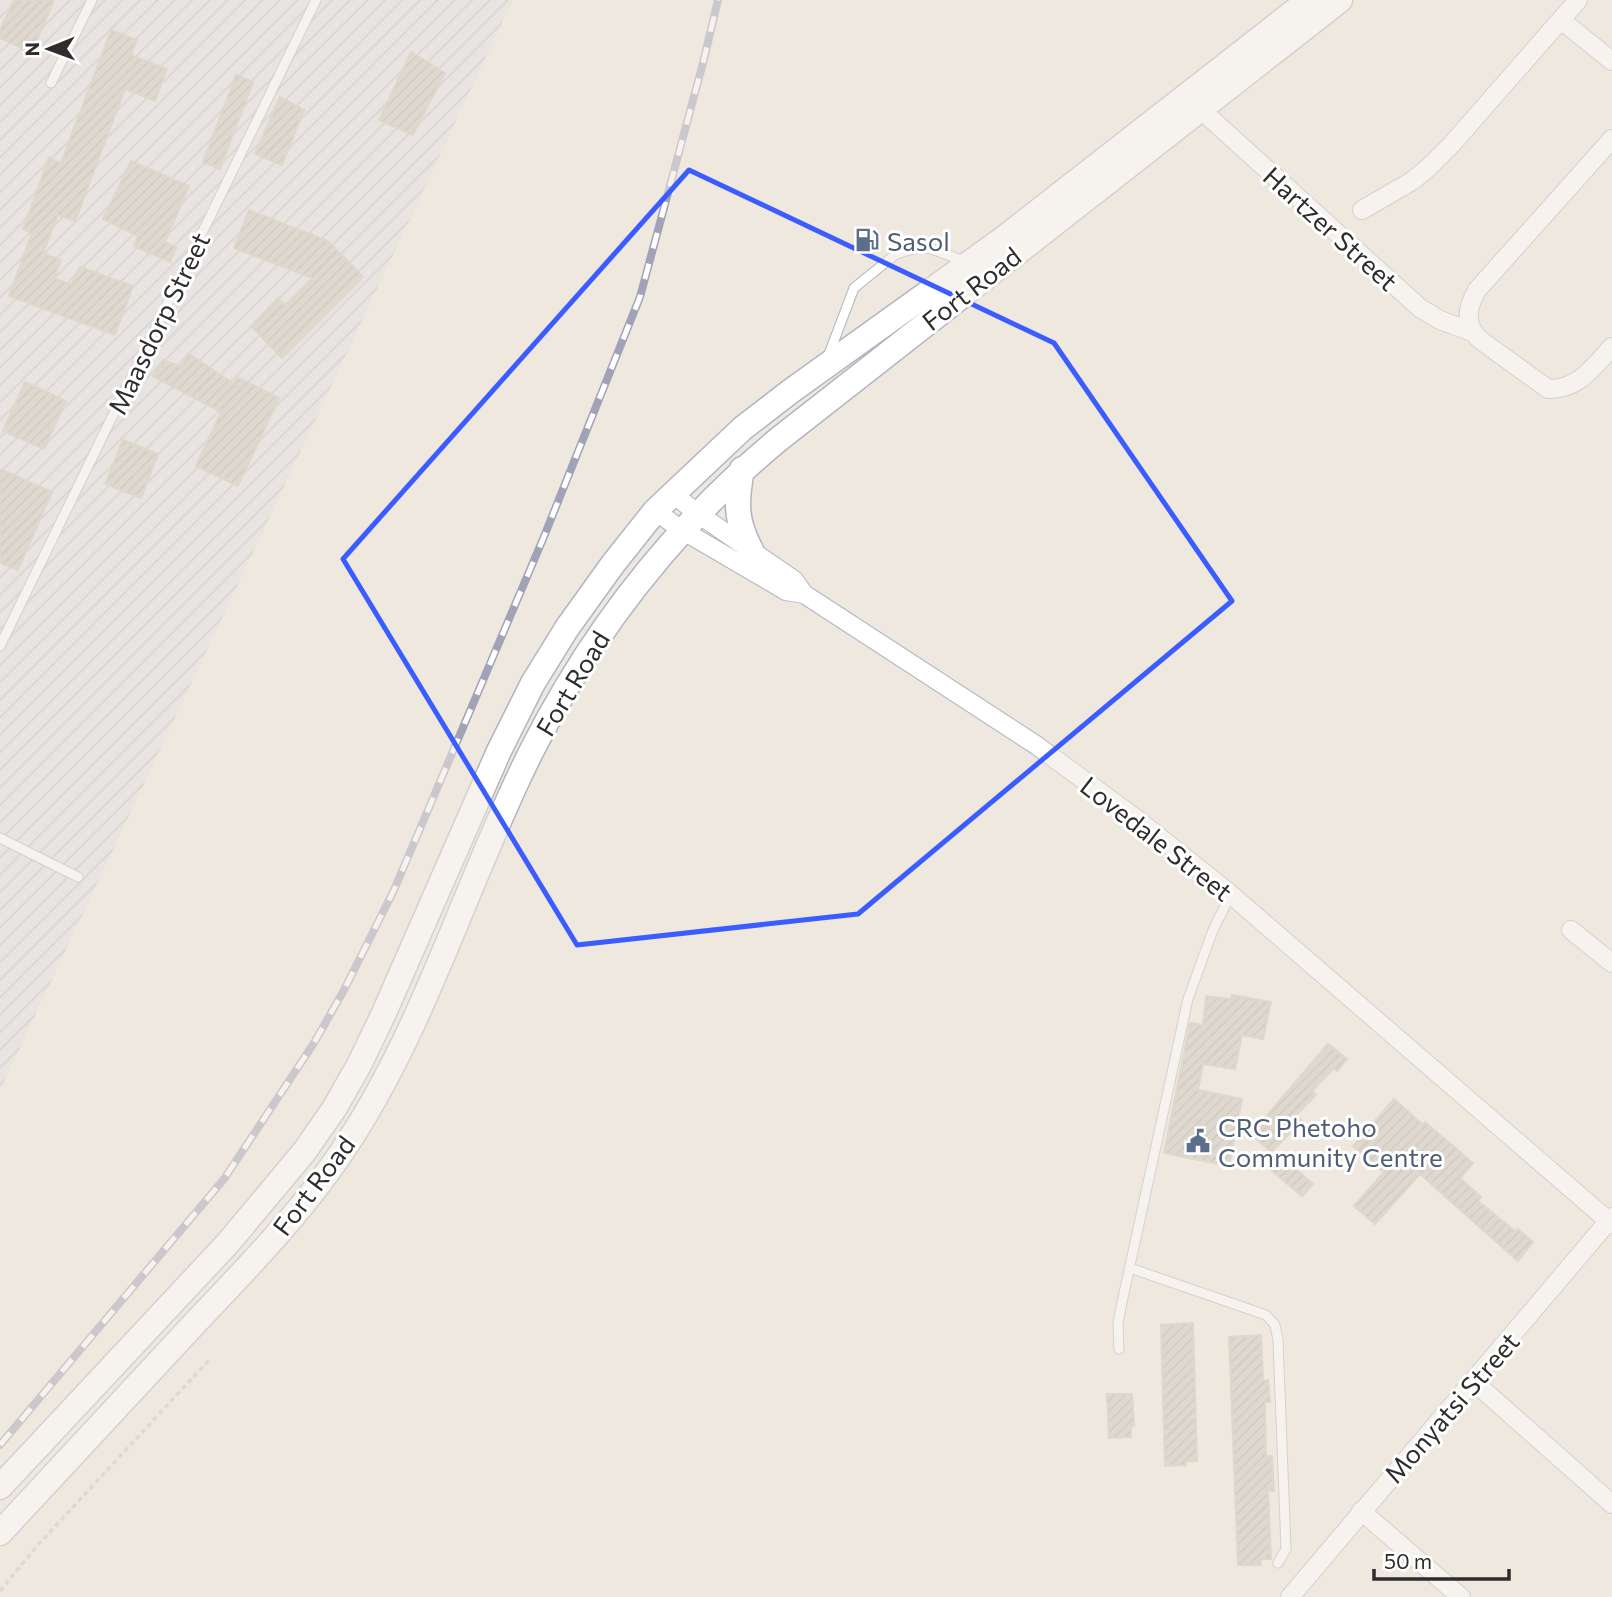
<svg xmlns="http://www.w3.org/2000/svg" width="1612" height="1597" viewBox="0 0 1612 1597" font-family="Commissioner,sans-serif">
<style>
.industrial{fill:url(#industrial-furrows)}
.building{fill:url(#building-hatch);stroke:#cbc4b7;stroke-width:2}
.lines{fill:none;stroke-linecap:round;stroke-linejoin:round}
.lane-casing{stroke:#b2b5c1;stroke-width:11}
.street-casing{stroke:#b2b5c1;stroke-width:20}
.secondary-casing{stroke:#b2b5c1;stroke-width:27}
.path{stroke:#c8c8c8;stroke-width:3.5;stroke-dasharray:5 3.5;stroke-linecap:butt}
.lane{stroke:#fff;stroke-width:9}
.street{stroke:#fff;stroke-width:18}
.secondary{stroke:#fff;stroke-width:24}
.rail-casing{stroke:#a0a3b8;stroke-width:8}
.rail{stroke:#fff;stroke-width:5;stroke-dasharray:16;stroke-linecap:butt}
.marked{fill:none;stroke:#3b5dff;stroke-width:5;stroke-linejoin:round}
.labels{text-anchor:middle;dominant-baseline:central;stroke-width:6;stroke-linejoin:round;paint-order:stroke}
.street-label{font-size:26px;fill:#2d2d2d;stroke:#fff}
.service-label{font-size:26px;fill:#4e5e75;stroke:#fff;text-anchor:start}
</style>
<defs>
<pattern id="industrial-furrows" width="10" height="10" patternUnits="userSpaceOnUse" patternTransform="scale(1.75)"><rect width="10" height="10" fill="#e1dfe7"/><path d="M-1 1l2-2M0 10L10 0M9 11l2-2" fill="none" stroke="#c1c0c6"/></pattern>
<pattern id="building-hatch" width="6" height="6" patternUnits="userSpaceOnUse" patternTransform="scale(1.75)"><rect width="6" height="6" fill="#cbc6bd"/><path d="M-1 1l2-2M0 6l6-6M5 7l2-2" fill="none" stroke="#afaaa3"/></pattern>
</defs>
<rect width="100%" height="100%" fill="#efe8de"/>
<path class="industrial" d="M0,0h513l-513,1090z"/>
<path class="building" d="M14,0h40l-22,53 -32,-15v-8z
M111,30l26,10 -6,15 36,14 -12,32 -30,-12 -50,132 -17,-6 -15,38 18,7 -7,18 17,7 9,-18 53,19 -18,49 -106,-39 23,-63 -9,-4 26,-71 12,5z
M411,52l34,21 -32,62 -34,-15z
M236,75l17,7 -33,87 -17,-7z
M280,97l24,13 -22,55 -27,-11z
M131,161l58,25 -24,56 11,5 -6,15 -36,-16 4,-10 -35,-17z
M249,210l79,31 35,36 -81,81 -31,-32 27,-28 7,7 27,-27 -78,-30z
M188,353l46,31 3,-7 42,21 -41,88 -42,-20 25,-54 -68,-36 10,-16 18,7z
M25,382l41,19 -22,48 -41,-18z
M123,440l35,14 -17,44 -36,-14z
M0,469l52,23 -34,78 -18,-7z
M1232,995l39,7 -8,37 -21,-4 -7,34 -32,-5 -5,26 44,9 -13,67 -65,-13 26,-130 13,2 3,-29 25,3z
M1328,1044l19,15 -10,12 -3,-3 -22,23 4,4 -20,20 6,6 -31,31 -20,-18z
M1394,1099l29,26 2,-3 48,41 -13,15 21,19 -3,4 38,31 2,-3 15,13 -15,19 -98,-87 -45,50 -21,-18 30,-34 -31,-26z
M1283,1158l30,26 -11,12 -31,-26z
M1193,1323l4,138h-11v4l-21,1 -4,-141z
M1261,1335l2,46 5,-1 2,22h-5l1,54h6l2,35h-6l3,68h-11l1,6h-23l-9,-228z
M1107,1394h25l2,32h-3v11l-22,1z"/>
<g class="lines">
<g class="lane-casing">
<path id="lane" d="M51,83l41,-83
M829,354l25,-66 42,-34 24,-7 11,2 36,13
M0,646l316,-646
M0,838l78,39
M1130,1268l136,47 9,10 3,15 8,209 -8,14
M1119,1349l-1,-25 3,-17 67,-308 25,-69 18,-36"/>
</g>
<g class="street-casing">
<path id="street" d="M1561,20l51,41
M1199,108l221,200 20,12 32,12
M1612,139l-135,151c-10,18 -13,34 2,49l69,50c30,1 45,-22 64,-42
M1362,210l50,-29 16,-13 24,-24 126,-144
M672,493l25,20 97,67 10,14 232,151 102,75 90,72 384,332
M655,511l27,19 104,61 18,3
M1571,930l41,33
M1473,1381l139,123
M1361,1511l100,86
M1290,1597l322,-380"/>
</g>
<g class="secondary-casing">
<path id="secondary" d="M742,469c-6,33 -7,51 9,81
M0,1487l228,-244 76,-91 30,-43 25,-44 25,-52 115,-262 34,-68 34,-55 46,-64 42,-53 88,-83 48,-37 212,-152 306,-239
M0,1533c65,-70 130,-140 195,-210 55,-58 111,-115 154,-182 78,-120 118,-261 182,-389 61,-121 143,-226 248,-313l561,-439"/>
</g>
<path class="path" d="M0,1591l37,-45 172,-186"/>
<use href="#lane" class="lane"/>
<use href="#street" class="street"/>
<use href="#secondary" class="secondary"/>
<g class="rail-casing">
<path id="rail" d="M0,1445l224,-266 90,-136 30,-53 50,-100 149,-351 97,-242 63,-234 15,-63"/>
</g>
<use href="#rail" class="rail"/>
</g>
<path d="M0 0H1612V1597H0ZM689,170l365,173 178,258 -374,313 -281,31 -234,-386z" fill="#efe8de" fill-opacity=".55" fill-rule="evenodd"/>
<path class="marked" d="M689,170l365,173 178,258 -374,313 -281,31 -234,-386z"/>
<defs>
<g id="fuel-bare" transform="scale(1.89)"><path d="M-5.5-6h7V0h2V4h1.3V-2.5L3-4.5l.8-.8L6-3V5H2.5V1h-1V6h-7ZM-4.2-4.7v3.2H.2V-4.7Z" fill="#5c6f8a" stroke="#fff" stroke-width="2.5" paint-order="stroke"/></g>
<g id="civic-bare" transform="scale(1.89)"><path d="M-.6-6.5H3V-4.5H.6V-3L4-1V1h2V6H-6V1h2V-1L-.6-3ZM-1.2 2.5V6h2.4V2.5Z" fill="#5c6f8a" stroke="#fff" stroke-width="2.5" paint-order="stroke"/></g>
</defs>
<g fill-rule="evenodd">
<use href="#fuel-bare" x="867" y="240"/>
<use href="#civic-bare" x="1198" y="1141"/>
</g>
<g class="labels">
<g class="street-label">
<text transform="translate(1331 228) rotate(42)">Hartzer Street</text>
<text transform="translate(971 288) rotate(-38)">Fort Road</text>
<text transform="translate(158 323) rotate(-64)">Maasdorp Street</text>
<text transform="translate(572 683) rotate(-59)">Fort Road</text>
<text transform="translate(1157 838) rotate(38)">Lovedale Street</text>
<text transform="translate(313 1185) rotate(-53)">Fort Road</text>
<text transform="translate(1451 1407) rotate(-49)">Monyatsi Street</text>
</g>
<g class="service-label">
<text x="887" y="240">Sasol</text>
<text x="1218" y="1126">CRC Phetoho<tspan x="1218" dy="30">Community Centre</tspan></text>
</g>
</g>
<g transform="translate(49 49) rotate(269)" stroke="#ffffff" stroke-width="5" paint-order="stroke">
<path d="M0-5L12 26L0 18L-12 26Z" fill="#2d2d2d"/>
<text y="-10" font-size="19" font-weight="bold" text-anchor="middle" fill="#2d2d2d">N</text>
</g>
<path d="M1374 1569v10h135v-10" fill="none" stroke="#2d2d2d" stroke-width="3.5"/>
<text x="1384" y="1569" font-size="21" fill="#2d2d2d" stroke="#ffffff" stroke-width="5" paint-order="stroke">50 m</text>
</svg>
